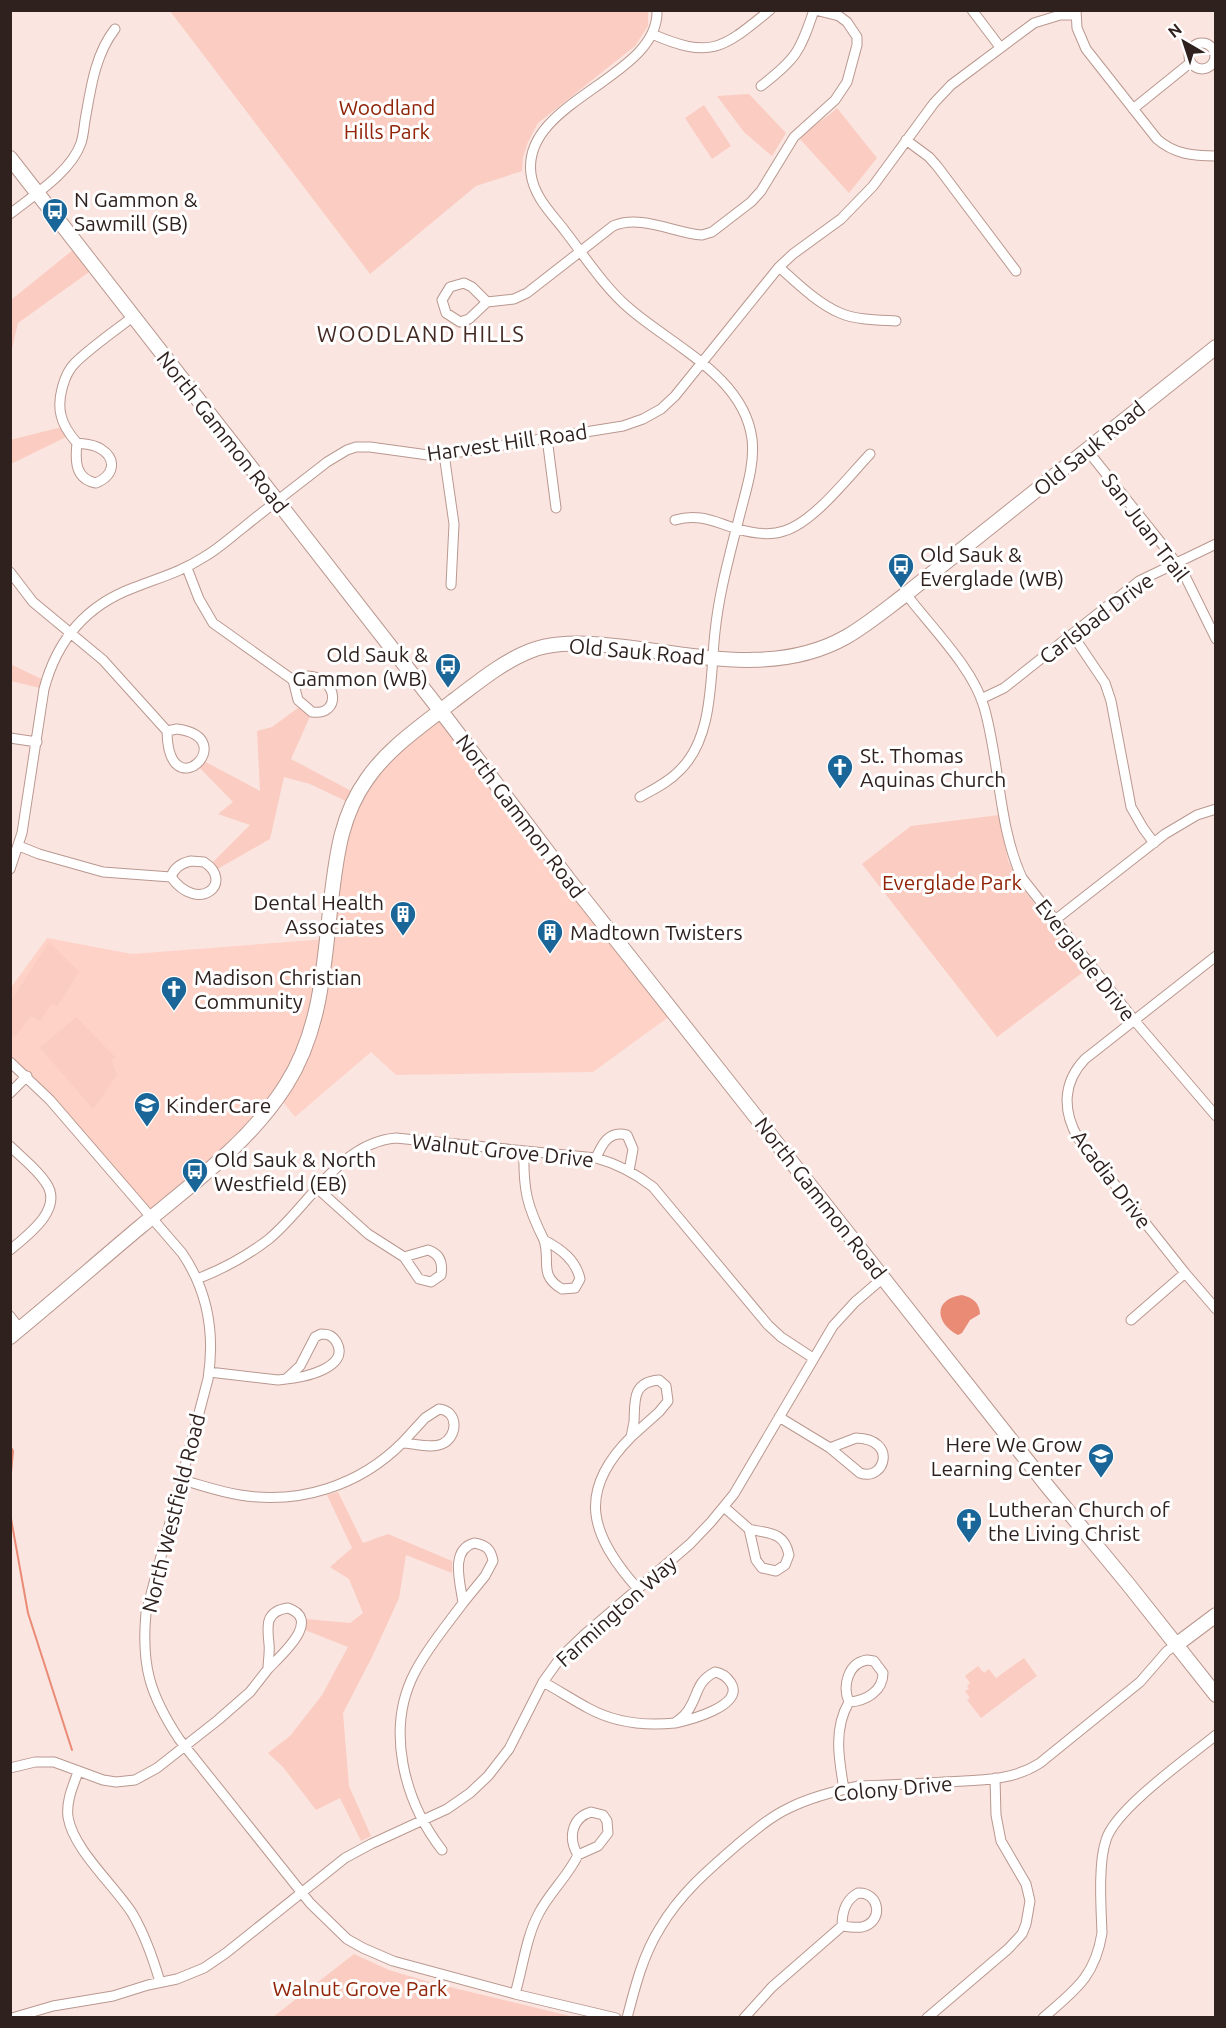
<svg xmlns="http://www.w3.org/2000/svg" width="1226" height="2028" viewBox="0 0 1226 2028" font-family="Ubuntu,sans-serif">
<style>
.built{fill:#fed2c7}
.green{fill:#fbccc1}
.water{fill:#e98b75}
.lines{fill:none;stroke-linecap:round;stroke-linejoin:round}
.stream{stroke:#e98b75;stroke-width:2}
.street-casing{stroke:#b9988f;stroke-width:11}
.secondary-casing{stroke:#b9988f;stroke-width:16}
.street{stroke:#fff;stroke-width:9}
.secondary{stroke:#fff;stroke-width:14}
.labels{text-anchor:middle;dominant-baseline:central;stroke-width:6;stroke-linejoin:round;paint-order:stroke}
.park-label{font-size:21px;fill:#912307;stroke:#fff}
.poi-label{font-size:21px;fill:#2e211e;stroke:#fff;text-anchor:start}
.street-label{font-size:21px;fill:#2e211e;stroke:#fff}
.neighbourhood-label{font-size:22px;letter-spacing:1.5px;fill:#442923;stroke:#fff}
</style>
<rect width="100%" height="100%" fill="#fbe5e0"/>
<path class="built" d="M440,711l234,302 -81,59 -197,3 -25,-23 -76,65 -16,-20 -127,121 -141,-156 -1,-73 37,-51 85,16 195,-15 3,-36 27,-109z"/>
<path class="green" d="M170,11l478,-1v16l-13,20 -97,77 -10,19 -5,15 -1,14 -46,15 -106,88z
M749,94l37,39 -14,23 -28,-24 -27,-36z
M704,105l27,41 -19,13 -27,-41z
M837,108l40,50 -28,35 -49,-54c9,-13 26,-20 37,-31z
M79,245l17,22 -78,56 -7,30v-53z
M66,426l4,9 -59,29 -1,-24z
M10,664l36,17 -2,8 -33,-8z
M302,705l10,7 -21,47 66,35 -5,10 -42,-20 -26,-7 -14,62 -56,32 -4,-6 40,-40 -32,-11 15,-12 -36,-37 5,-5 58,31 -3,-60 15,-4z
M999,815l9,45 12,25 66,85 -89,67 -135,-173 49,-38z
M49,942l30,30 -22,34 -6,-2 -11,17 -9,-5 -16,21 -4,-4v-32z
M76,1017l40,41 -5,2 6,15 -24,34 -53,-61z
M338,1492l25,51 25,-9 64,27v12l-46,-18 -7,43 -26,57 -30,58 6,73 22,50 -10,5 -21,-43 -24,12 -33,-43 -15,-14 22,-17 32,-41 26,-48 -43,-17 1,-11 44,4 13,-10 -14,-34 -19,-12 22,-19 -25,-53z
M1024,1658l13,18 -56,42 -14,-18 3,-2 -5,-7 4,-2 -2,-3 3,-3 -5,-7 13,-10 6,7 5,-4 7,9z
M354,1954l35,16 40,12 145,35h-301z"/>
<path class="water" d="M962,1295c11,3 17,7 18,19l-10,6 -8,13 -4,2c-22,-11 -26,-36 4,-40z"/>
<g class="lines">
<path class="stream" d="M10,1446l3,5 -3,33
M10,1513l18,100 44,137"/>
<g class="street-casing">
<path id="street" d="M972,10l28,37
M1076,10l1,18 9,21 71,90c17,15 36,17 59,17
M652,34c60,26 71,14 118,-24
M1189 56a13 13 0 1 1 26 0a13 13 0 1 1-26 0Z
M761,86c35,-27 39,-34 53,-76
M1133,109l57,-46
M906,140l23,17 8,9 79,105
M10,214c24,-19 61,-42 71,-71 3,-9 3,-19 5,-28 5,-29 10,-62 29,-86
M779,267c18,16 38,36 61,46 16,7 38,7 56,8
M487,302l-15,-15 -8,-4 -14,4 -8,13 4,13 14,9 9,-3 18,-17 27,-3 13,-6 86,-67c28,-12 61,7 89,9l10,-3 39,-30 10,-11 33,-54 41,-37 12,-18 10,-37v-8l-10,-15 -8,-6 -24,-6
M547,438l9,70
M77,443c-7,-8 -14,-18 -16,-28 -4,-16 3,-41 14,-52 16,-16 41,-33 59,-47
M77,443c8,1 17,1 24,6 17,11 12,27 -5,34 -21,-4 -21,-22 -19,-40z
M1087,450l79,99 18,25 32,65
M444,454l10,70 -3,61
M675,520c25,-7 39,2 63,9 14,4 32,7 46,2 30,-9 64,-54 86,-77
M187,568l12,31 14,24 80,57
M10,572l23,30 70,58 64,71
M906,594c25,33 67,74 78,113 16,55 14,119 38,171l112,142 82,96
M1072,634l33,49 6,18 20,106 12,21 11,15
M308,676c30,1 34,40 4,36l-14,-12 -5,-20z
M981,699l23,-11 135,-107 77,-37
M177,729c66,9 -9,82 -10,2z
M10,738l27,4
M640,797c14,-8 29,-15 40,-27 34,-33 30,-94 35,-138 4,-40 15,-78 25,-118 6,-24 15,-50 12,-75 -8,-62 -79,-93 -122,-130 -25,-21 -45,-52 -65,-78 -13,-17 -31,-34 -34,-57 -10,-74 129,-96 126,-164
M19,846l20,8 64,18 68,5
M191,861l13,1c31,20 -5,53 -33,15 3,-9 10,-14 20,-16z
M10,869l12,-36 22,-144c13,-49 41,-83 89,-101 25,-10 48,-16 71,-31 14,-8 27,-20 40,-30 27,-22 55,-43 83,-65l20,-12 9,-3h14l58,8 32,-3 163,-26 20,-7 18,-10 14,-13 104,-129 14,-13 48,-35 32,-33 61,-83 17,-18 83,-62 26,-8h16
M1055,920l110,-86 32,-19 19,-6
M1216,956l-131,103c-22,23 -23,51 -7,79l107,135 31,36
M10,1062l40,38 132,153c26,38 33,81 26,126l-62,234c-5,53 4,82 33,126l131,164 37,36 16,9 30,13 122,33 101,24
M10,1093l17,-17
M10,1146c12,12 27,23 36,37 18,26 -18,52 -36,67
M524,1151c-1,39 3,55 20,89
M596,1158c6,-14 13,-28 31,-23l6,14 -4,22
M318,1189l50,45 36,23
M544,1240c17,9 32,20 36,39l-5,9 -13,1c-24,-14 -11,-28 -18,-49z
M428,1250c12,4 15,13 13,25l-10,7 -12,-3 -15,-22z
M197,1279c26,-10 50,-23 72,-40 41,-34 70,-96 127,-101l200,20c22,6 39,15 57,29l115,138 13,12 32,21
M10,1316l10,13
M1131,1320l54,-47
M321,1334c8,0 12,2 16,9 13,25 -35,35 -51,36l14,-13 15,-29z
M209,1372l69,8 8,-1
M659,1380l7,6 2,15 -9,11 -28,25c1,-5 2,-10 3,-15 1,-21 -2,-40 25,-42z
M439,1409c20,2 19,28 3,35 -11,5 -29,-1 -40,-1l23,-25z
M779,1417l51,31
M631,1437c-55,55 -41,98 7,152
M856,1438c42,1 29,44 4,35l-30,-25z
M182,1480c19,5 38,12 58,15 60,10 120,-10 162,-52
M724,1507l25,22
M749,1529c20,5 35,2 40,26l-4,10 -9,6 -14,-3 -6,-8z
M474,1543c12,2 17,6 19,18l-8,15 -22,27c-2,-18 -14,-53 11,-60z
M288,1608c35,12 -8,48 -20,61 0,-8 2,-17 1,-25 -2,-18 -4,-33 19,-36z
M867,1660l7,1 9,12c0,18 -17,28 -34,29 -7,-16 -1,-39 18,-42z
M715,1672c7,1 12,5 16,11 14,23 -42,37 -56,40 5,-4 11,-8 14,-14 10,-16 7,-27 26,-37z
M543,1682c15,8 30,18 45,26 27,15 57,18 87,15
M10,1768l25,-6h19l49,18 13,2 19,-2 22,-12 61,-48 32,-28 18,-23
M78,1772c-5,14 -12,29 -10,45 5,32 46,68 64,96 13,22 21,45 28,69
M844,1789c-5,-29 -11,-60 5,-87
M591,1812l12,3 4,6 1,12 -10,13 -20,9c-10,-16 -7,-37 13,-43z
M442,1850c-38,-49 -57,-121 -27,-178 13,-25 31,-46 48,-69
M858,1893c22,-1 26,29 4,34 -6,1 -13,0 -20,-1 0,-14 3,-26 16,-33z
M515,1994c8,-27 11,-57 24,-81 11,-21 29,-37 39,-58
M12,2018l41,-12 60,-10 35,-11 29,-6 27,-11 22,-15 119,-95 26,-14 76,-35 23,-16 18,-17 21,-27 34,-67 18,-25 23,-22 106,-91 21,-22 23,-28 99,-168 22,-24 28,-24
M627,2018c8,-31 16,-63 33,-90 20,-34 48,-58 77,-83 17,-14 33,-28 52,-37 22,-11 46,-17 70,-22 28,-1 56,-2 85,-4 32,-2 67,0 96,-19l100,-81 27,-31 9,-6
M744,2018l28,-31 70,-61
M927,2018l81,-69 14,-15 4,-10 4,-23 -4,-17 -25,-43 -5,-26 -1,-37
M1043,2018c32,-28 52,-41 59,-85 -1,-26 -4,-70 4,-93 9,-31 82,-82 110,-105"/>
</g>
<g class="secondary-casing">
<path id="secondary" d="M10,158l440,565 119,157 479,607 80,97 88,111
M10,1337c44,-36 87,-74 130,-110 52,-43 110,-85 146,-142 37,-58 38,-126 46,-192 5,-41 10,-79 35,-114 22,-32 56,-54 86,-78 24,-18 49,-39 77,-50 20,-8 42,-8 63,-7 83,5 175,37 253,-7 21,-12 40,-28 60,-43l310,-247
M1176,1645l40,-30"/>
</g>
<use href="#street" class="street"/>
<use href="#secondary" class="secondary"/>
</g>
<defs>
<g id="bus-pin" transform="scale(1.35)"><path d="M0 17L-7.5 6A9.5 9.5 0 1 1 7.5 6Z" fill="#1b6699" stroke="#fff"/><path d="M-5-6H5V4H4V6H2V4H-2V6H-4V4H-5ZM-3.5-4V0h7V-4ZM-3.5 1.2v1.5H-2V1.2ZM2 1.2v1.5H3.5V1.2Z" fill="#fff"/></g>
<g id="church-pin" transform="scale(1.35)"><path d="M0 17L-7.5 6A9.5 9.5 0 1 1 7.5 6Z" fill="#1b6699" stroke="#fff"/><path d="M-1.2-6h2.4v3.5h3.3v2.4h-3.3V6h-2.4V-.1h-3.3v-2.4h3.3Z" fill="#fff"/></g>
<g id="building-pin" transform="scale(1.35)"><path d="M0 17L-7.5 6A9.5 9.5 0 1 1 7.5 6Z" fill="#1b6699" stroke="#fff"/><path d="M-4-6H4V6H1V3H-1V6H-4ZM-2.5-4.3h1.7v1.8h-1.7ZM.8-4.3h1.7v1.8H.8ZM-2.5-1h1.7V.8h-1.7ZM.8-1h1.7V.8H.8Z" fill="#fff"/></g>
<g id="school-pin" transform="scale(1.35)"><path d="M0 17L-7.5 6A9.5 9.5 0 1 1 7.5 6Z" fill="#1b6699" stroke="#fff"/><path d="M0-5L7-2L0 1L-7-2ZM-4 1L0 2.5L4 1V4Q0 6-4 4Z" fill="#fff"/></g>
</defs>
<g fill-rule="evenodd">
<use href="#bus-pin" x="55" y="211"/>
<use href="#bus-pin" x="901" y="566"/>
<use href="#bus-pin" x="448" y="666"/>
<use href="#church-pin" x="840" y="767"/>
<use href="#building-pin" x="403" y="914"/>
<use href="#building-pin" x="550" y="932"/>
<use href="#church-pin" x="174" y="989"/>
<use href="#school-pin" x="147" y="1105"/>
<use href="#bus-pin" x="195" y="1171"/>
<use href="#school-pin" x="1101" y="1456"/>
<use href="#church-pin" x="969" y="1521"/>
</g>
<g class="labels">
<g class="park-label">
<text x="387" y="107">Woodland<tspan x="387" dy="24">Hills Park</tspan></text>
<text x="952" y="882">Everglade Park</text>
<text x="360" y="1988">Walnut Grove Park</text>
</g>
<g class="poi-label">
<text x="74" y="199">N Gammon &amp;<tspan x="74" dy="24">Sawmill (SB)</tspan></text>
<text x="920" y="554">Old Sauk &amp;<tspan x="920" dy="24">Everglade (WB)</tspan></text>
<text x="428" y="654" text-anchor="end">Old Sauk &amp;<tspan x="428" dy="24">Gammon (WB)</tspan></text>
<text x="860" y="755">St. Thomas<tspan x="860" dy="24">Aquinas Church</tspan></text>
<text x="384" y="902" text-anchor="end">Dental Health<tspan x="384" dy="24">Associates</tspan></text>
<text x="570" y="932">Madtown Twisters</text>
<text x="194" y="977">Madison Christian<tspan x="194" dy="24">Community</tspan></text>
<text x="166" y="1105">KinderCare</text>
<text x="214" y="1159">Old Sauk &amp; North<tspan x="214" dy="24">Westfield (EB)</tspan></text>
<text x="1082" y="1444" text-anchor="end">Here We Grow<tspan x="1082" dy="24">Learning Center</tspan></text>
<text x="988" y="1509">Lutheran Church of<tspan x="988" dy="24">the Living Christ</tspan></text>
</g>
<g class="street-label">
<text transform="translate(223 432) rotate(52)">North Gammon Road</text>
<text transform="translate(507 442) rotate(-8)">Harvest Hill Road</text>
<text transform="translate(1089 448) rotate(-39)">Old Sauk Road</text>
<text transform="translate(1146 527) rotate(53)">San Juan Trail</text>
<text transform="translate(1096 618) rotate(-37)">Carlsbad Drive</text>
<text transform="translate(637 651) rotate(5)">Old Sauk Road</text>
<text transform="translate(521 816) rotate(53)">North Gammon Road</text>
<text transform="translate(1086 960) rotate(52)">Everglade Drive</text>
<text transform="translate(503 1150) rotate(6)">Walnut Grove Drive</text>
<text transform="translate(1112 1179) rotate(53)">Acadia Drive</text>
<text transform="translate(821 1198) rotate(52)">North Gammon Road</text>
<text transform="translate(173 1513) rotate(-76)">North Westfield Road</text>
<text transform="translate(616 1611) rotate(-42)">Farmington Way</text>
<text transform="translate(893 1788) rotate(-5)">Colony Drive</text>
</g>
<g class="neighbourhood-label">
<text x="421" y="333">WOODLAND HILLS</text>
</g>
</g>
<rect width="1226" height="2028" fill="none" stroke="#2e211e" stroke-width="24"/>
<g transform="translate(1184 42) rotate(321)" stroke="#ffffff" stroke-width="4.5" paint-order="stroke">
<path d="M0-4.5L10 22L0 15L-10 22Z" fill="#2e211e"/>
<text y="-9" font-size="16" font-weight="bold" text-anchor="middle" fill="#2e211e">N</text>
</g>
</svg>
